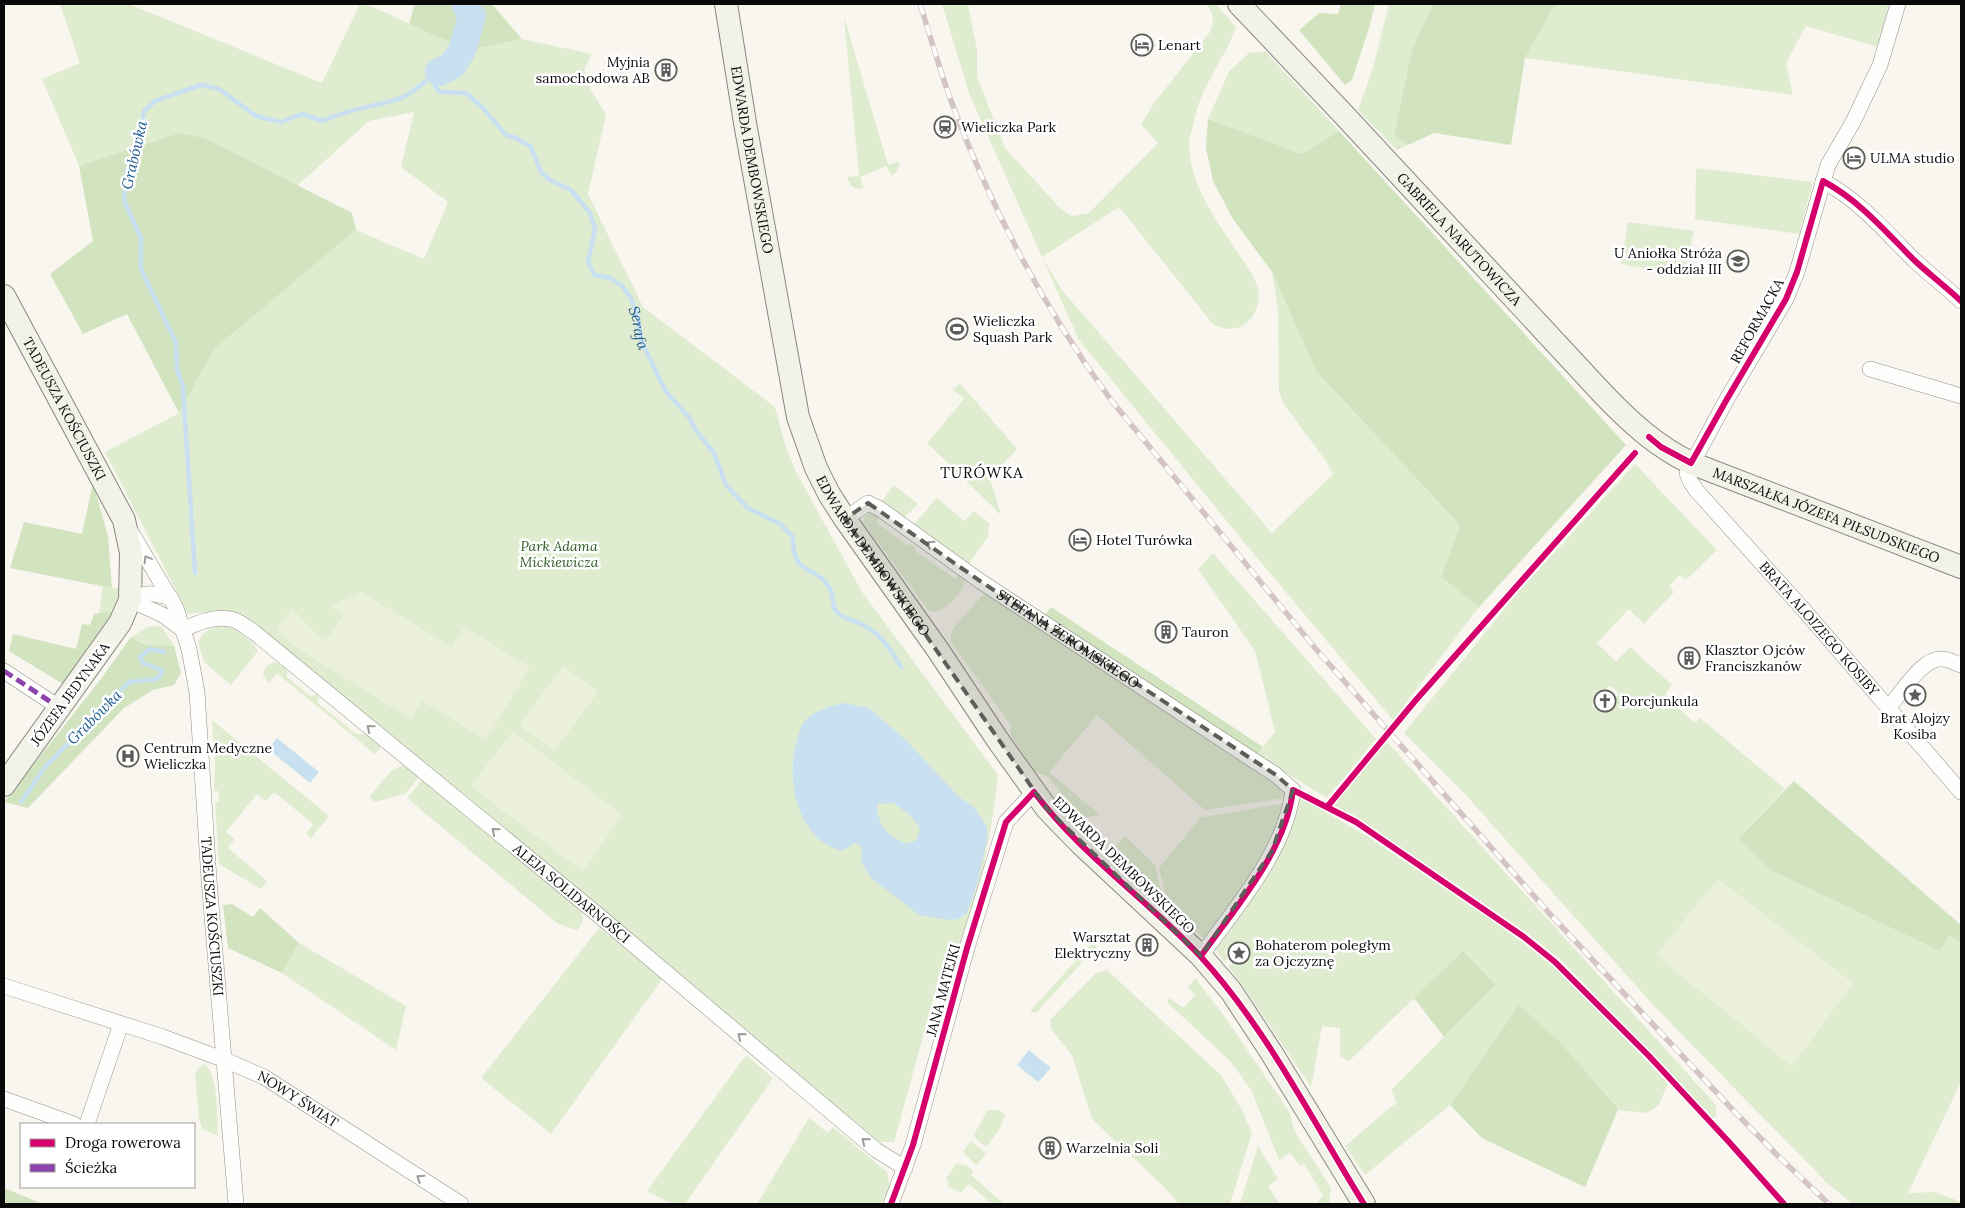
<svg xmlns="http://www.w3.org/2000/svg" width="1965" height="1208" viewBox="0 0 1965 1208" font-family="Lora,serif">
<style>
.green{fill:#e0ecd0;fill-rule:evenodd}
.forest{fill:#d1e3bf}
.pitch{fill:#eaf0d9}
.water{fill:#c8e0ef;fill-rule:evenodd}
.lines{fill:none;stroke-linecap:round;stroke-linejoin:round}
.stream{stroke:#c8e0ef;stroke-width:4.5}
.river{stroke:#c8e0ef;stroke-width:28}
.street-casing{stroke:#91908d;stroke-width:16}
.secondary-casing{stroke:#888783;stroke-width:24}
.street{stroke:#fefefc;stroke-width:15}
.secondary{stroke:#f3f2e8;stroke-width:22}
.rail-casing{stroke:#d4c5c4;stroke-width:5.5}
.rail{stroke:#fff;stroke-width:4;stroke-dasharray:11;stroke-linecap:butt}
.quiet{stroke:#8e44ad;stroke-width:5;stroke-dasharray:10 5;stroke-linecap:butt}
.cycleway-casing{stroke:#fff;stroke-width:9}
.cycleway{stroke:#d6006c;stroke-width:6}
.oneway{stroke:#9c9c9b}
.marked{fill:#5d5d5a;fill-opacity:0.2;stroke:#5d5d5a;stroke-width:4;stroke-dasharray:10 6;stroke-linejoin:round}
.labels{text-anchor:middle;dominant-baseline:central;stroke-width:5;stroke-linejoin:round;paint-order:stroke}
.poi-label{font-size:14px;fill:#0a0a0a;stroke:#fff;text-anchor:start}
.street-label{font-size:14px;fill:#0a0a0a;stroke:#fff}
.park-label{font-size:14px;font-style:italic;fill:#2c5b22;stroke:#fff}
.water-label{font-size:15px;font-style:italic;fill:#205c8f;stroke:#fff}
.neighbourhood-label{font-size:15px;letter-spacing:1px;fill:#0a0a0a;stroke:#fff}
</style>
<rect width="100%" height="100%" fill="#f8f6ee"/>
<path class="green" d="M60,4h69l193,79 38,-79h6l102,46 54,-11 70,15 -8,15 6,19 16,27 -18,79 55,113 132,100 11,41 10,24 66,120 136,183c-7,63 -20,125 -37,187l-13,5 -9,12 -45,163h-15l-621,-515 -19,-14 -20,-2 -31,3 -83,-162 74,-39 35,-64 142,-119 68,29 24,-57 -47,-35 13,-55 -45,9 -72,65 -93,-48 -25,-5 -100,33 -37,-87 38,-16z
M942,4h26l9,46v27l28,71 53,58 13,10 18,-3 69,-70 -17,-18 13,-22 56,-71c5,-11 4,-19 -4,-28h10l20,23c-7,21 -20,39 -29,58 -7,13 -11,26 -14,40 -1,6 -4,12 -4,19 0,39 26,74 47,106 8,12 17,23 21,36 6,18 -5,42 -26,43 -6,0 -12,-2 -18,-5l-94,-117 -77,50 20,33 210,243 61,-59 -8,-14 -42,-57 -4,-13 -1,-81 -6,-37 44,99 144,154 -19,52 38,30 -86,113 -145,-173 -169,-207 -109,-244z
M1389,4h44l-21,45 -18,86 14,10 -11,5 -39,-40 15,-42z
M1555,4h334l-11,43 -72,-21 -20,37 7,32 -268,-37z
M844,17l44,148 11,-4c1,7 -2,11 -7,15l-6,-10 -26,11 4,11 -7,1 -6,-3 -4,-9 12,-1z
M1265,51l74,80 -37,23 -94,-35 21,-48 20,-18z
M1696,168l117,14 -14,52 -104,-15z
M1628,222l66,9 -10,44 -63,-11z
M960,383l57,66 -27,29 11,37 -74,-72 37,-44 -11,-9z
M1635,464l82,86 -31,30 -6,-5 -11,11 5,6 -30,32 -15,-15 -32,34 19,19 14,-15 42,38 -7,9 8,6 2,-2 8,7 -3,4 15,14 5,-5 85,71 -46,49 201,113 9,-15 12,6v140l-53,111 27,-1 26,10v2h-108l-24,-19 -175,-179 -190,-213 -60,-60 111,-137zM1608,687h4l5,4 1,4 -15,19 -11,-8z
M894,485l24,19 -14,14 -22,-17z
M937,498l27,23 10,-10 15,12 -1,14 -20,28 -56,-39z
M872,512l9,2 -5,8 32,24 2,-2 5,3 -1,3 41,29 6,-7 4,7c0,12 -23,39 -37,31l-65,-88 3,-7z
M1213,553l163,186 -49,59 -70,-43 18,-23 -20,-81 -57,-82z
M103,586l17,3 -6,22 -15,2z
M987,590l272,178 26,24v6l-80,12 -108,-95 -48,57 51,43 -16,3 -37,-42 -12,-4 -25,-38 1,-9 -61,-84 2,-11z
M156,626l6,1 12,19 -32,-2 -11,-7 16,-10z
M225,626c12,3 27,14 33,25l-27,34 -27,-23 -6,-20c6,-11 14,-16 27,-16z
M275,662l12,6v9l23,19 9,-2 -1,9 38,31h10l16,12 -7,8 -98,-81 -8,10 -6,-8c1,-7 6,-12 12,-13z
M212,720l117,96 -18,22 -5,-4 7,-10 -39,-32 -8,9 -9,-7 -31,38 9,7 -7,9 39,33 -6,8 -42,-25 -4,-61 4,-1 -1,-11h-4l1,-29z
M1388,743l328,362v11l-4,3 -29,-33 -124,-128 -39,-30 -167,-113 -20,-10 44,-55z
M402,766l6,2 11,9 -14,17 -30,8 -6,-5 22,-26z
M422,780l156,128c8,8 6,14 -1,22l-19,-6 -151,-126z
M1298,796l72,42 122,82 62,46 114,117 -9,22 -12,8 -29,-3 -33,77 -103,-49 76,-98 -39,-35 -69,100 -85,70 -20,-29 52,-44 -6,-12 105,-105 -33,-34 -114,110 -9,-5v-28l-18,-2 -11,61 -67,-99 -16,-21 5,-5 3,4 15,-13 -11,-13 -15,12 3,6 -4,4 -10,-15z
M1285,803c-11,51 -51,95 -81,136l-36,-35 -9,-36 41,-50z
M1125,836l30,29 8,34 -58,-53h12z
M599,928l64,50 -112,156 -70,-56z
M299,943l107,63 -10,44 -114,-77z
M1092,943l5,3v7l-11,5 -50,55 -6,-2z
M1107,970l114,105 21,35 10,23 -22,71h-51l-15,-17 -72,-68 -20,-64 -21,-26 -1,-9 46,-47z
M1195,978l30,39 65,96 4,17 37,58 -2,16h-13l7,-9 -19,-31 -4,2 -10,-13 -11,7 -27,-68 -20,-29 -65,-61 3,-4 13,10 12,-13 -7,-8z
M746,1055l27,23 -88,126h-13l-25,-13z
M203,1064c16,5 14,57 15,72l-16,-7 -3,-11 -4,-45z
M988,1110h10l7,5 -6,15 -13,17 -13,-11z
M809,1118l19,15 5,-6 54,45 3,15 -9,17h-124z
M971,1141l15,13 -10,11 -13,-13z
M1258,1146l20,33 -10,7 11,18h-39z
M956,1164l10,1 7,6 -2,4 33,29h-12l-23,-20 -8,9 -14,-7 2,-4 -3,-3z"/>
<path class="forest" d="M415,4h77l30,35 -54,11 -59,-26z
M1341,4h34l-6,24 -17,52 -7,5 -46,-55 20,-17 19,1z
M1433,4h122l-30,54 -14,87 -77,-12 -26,12 -14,-10 18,-86z
M1208,119l94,35 37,-23 287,314 -147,162 -38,-30 19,-52 -144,-154 -44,-99 -39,-53 -20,-38 -7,-33z
M179,133l25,5 148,75 4,17 -142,119 -35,64 -52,-99 -44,20 -33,-60 43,-33 -14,-75z
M93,483l15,53 4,52 -102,-20 14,-46 58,12z
M1051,607l212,140 -6,8 -213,-139z
M114,611l-51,73 -54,-33 4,-17 63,15 6,-25 8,1 4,-11z
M131,637l11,7 32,2 7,27 -7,12 -21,5 -29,18 -96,100 -24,-6 96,-122z
M1794,781l167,144v17l-12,-6 -9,15 -169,-81 -32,-32z
M232,904l21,13 7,-9 39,35 -17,30 -54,-25 -5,-43z
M1463,951l33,34 -52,52 -30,-39z
M1519,1005l39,35 60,69 -33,78 -103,-49 -32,-33z
M4,1188l39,16h-39z"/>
<path class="pitch" d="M361,592l91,55 12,-20 66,40 -44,73 -64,-39 -11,18 -114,-71 -21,-18 16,-22 21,23 13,9 17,-25 -13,-9z
M563,666l35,26 -44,59 -35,-26z
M513,731l109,84 -39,57 -112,-86z
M1718,879l135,104 -61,83 -136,-111z"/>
<path class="water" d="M844,703l25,5 37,32 53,57 15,10 13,20v14l-10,43 -10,29 -9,6 -9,1 -30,-5 -48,-37 -10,-16 1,-15 -7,-4 -12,8c-46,-10 -58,-72 -46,-111 2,-5 3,-14 7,-18 9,-12 27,-16 40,-19zM893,803l16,11 11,14 -3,12 -11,4c-19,-10 -28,-17 -29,-40z
M277,738l42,34 -9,11 -42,-34z
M1029,1050l22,18 -13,14 -21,-17z"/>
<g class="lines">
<g class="stream">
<path id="s1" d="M439,72l-4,6v8l5,6 26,1 16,14 24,28 10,3 15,9 10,25 9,8 21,10 19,23 5,16 -7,33 7,13 15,3 12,8 9,12 7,20 3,22 19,40 7,13 22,24 6,12 19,24 12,32 22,23 32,16 13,13c-1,42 25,27 37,52 5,9 0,18 9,25 6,5 17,7 24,11 18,9 28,25 38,42"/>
<path d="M195,573l-12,-186 -6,-18 -1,-26 -35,-74v-31l-17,-37 3,-31 14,-32 3,-27 11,-10 46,-16 18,4 37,27 25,6 21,-8 21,7c24,-12 52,-14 78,-23 12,-5 24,-17 35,-24"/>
<path d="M21,802l24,-35 84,-85 27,-3 5,-4 1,-5 -19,-7 -3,-6 10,-8 14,3"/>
</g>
<path class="river" d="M439,72l14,-7 10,-17 9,-33 -7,-11"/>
<g class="street-casing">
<g id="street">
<path id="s2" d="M1898,4l-18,61 -27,57 -25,43 -31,107 -11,27 -59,100 -40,74 3,8 6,9 107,119 158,183"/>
<path d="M1823,181c37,20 62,50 91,79 15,14 32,27 47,41"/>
<path d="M1870,369l91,27"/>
<path id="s3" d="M845,519l23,-16 12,6 100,72 296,194 17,15c-7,61 -58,118 -92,166"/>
<path id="s4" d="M131,532l45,76 13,41 8,43 12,188 27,324"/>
<path d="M130,600l33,15 20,15"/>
<path d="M130,600c17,-9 23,-7 41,-2"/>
<path id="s5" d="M183,630c15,-8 34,-15 51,-10 7,2 14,9 21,13l342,281 279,236 29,18"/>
<path d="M4,671l56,37"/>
<path d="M1890,709l2,-6c12,-13 31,-46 50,-44 6,0 13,4 19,6"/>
<path id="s6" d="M4,986l159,51 62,23 39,17 197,127"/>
<path d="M4,1099l70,25"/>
<path d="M87,1124l34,-100"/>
<path d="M891,1204l22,-59 54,-197 39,-126 28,-30"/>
</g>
</g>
<g class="secondary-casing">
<g id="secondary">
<path id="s7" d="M726,4l19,119 53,294 18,51 13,26 16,25 93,131 59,89 50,70 34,35 120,112 30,35 40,61 93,152"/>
<path id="s8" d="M1239,4l106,112 259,279c26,27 53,52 87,68l270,104"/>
<path id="s9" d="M4,296l120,224 7,33 -1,47 -10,23 -116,162"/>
</g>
</g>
<use href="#street" class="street"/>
<use href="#secondary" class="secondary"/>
<g class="rail-casing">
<path id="rail" d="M920,4c10,31 19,63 30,94 40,109 93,209 161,302l204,248 234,265 182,195 47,48 51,48"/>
</g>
<use href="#rail" class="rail"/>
<path class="quiet" d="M4,671l56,37"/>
<g class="cycleway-casing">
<path id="cycleway" d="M1649,437l12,10 30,16 36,-64 59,-100 11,-27 26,-91c37,20 62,50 91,79 15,14 32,27 47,41
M1327,807l88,-106 220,-248
M1201,956c34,-48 85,-105 92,-166l63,32 168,115 31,25 94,94 80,86 55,62
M891,1204l22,-59 54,-197 39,-126 28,-30c47,63 114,108 167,165 66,72 112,165 163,247"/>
</g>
<use href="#cycleway" class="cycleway"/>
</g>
<defs><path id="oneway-chevron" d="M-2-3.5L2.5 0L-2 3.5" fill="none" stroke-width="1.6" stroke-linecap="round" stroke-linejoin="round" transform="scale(1.25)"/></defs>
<g class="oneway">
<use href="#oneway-chevron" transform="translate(930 544) rotate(-145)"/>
<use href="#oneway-chevron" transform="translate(147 559) rotate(-121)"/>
<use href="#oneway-chevron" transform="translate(370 728) rotate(-141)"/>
<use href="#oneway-chevron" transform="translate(495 831) rotate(-140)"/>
<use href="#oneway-chevron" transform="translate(741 1036) rotate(-140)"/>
<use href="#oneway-chevron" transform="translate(865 1141) rotate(-140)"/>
<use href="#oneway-chevron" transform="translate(420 1178) rotate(-147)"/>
</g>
<path class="marked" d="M868,503l112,78 296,194 17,15 -21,61 -71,105 -154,-147 -202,-290z"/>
<defs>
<g id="hotel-ring" transform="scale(1.125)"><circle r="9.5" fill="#fff" stroke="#5d5d5a" stroke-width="1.5"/><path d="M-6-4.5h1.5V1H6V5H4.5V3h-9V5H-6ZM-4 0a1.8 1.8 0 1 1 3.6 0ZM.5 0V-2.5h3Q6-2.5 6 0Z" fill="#5d5d5a"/></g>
<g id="building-ring" transform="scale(1.125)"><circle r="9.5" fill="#fff" stroke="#5d5d5a" stroke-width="1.5"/><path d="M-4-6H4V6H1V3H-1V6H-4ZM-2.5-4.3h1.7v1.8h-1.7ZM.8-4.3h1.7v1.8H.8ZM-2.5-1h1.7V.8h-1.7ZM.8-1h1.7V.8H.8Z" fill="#5d5d5a"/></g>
<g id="station-ring" transform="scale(1.125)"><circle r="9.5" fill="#fff" stroke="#5d5d5a" stroke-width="1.5"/><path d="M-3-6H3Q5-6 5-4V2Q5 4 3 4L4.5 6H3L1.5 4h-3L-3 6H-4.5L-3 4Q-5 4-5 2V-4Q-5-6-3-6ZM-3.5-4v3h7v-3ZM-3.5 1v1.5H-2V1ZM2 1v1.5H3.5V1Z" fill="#5d5d5a"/></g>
<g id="school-ring" transform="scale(1.125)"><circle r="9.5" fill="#fff" stroke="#5d5d5a" stroke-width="1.5"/><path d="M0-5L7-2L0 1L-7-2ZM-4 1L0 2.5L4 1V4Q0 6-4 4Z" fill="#5d5d5a"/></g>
<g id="stadium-ring" transform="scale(1.125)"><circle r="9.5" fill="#fff" stroke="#5d5d5a" stroke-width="1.5"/><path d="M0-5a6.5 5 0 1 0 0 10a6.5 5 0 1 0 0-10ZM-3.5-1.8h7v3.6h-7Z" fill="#5d5d5a"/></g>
<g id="sight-ring" transform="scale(1.125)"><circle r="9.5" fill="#fff" stroke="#5d5d5a" stroke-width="1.5"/><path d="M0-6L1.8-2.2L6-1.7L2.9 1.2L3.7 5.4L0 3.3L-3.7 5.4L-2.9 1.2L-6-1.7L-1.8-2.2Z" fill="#5d5d5a"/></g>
<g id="church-ring" transform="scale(1.125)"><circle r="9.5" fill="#fff" stroke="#5d5d5a" stroke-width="1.5"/><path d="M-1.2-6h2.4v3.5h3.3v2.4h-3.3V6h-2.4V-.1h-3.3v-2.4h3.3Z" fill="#5d5d5a"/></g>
<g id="hospital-ring" transform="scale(1.125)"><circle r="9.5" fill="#fff" stroke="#5d5d5a" stroke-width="1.5"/><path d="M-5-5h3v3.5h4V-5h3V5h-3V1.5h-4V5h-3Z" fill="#5d5d5a"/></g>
</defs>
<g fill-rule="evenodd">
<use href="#hotel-ring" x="1142" y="45"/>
<use href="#building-ring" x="666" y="70"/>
<use href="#station-ring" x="945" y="127"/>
<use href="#hotel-ring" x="1854" y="158"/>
<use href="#school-ring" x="1738" y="261"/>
<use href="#stadium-ring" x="957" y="329"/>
<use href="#hotel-ring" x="1080" y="540"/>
<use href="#building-ring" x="1166" y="632"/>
<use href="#building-ring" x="1689" y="658"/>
<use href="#sight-ring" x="1915" y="695"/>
<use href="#church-ring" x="1605" y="701"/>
<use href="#hospital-ring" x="128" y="756"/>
<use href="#building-ring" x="1147" y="945"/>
<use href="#sight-ring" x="1239" y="953"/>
<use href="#building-ring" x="1050" y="1148"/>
</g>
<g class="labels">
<g class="poi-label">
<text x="1158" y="45">Lenart</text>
<text x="650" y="62" text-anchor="end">Myjnia<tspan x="650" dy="16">samochodowa AB</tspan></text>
<text x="961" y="127">Wieliczka Park</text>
<text x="1870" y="158">ULMA studio</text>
<text x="1722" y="253" text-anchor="end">U Aniołka Stróża<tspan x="1722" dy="16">- oddział III</tspan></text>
<text x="973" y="321">Wieliczka<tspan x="973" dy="16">Squash Park</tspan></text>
<text x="1096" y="540">Hotel Turówka</text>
<text x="1182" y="632">Tauron</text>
<text x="1705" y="650">Klasztor Ojców<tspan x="1705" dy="16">Franciszkanów</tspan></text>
<text x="1621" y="701">Porcjunkula</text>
<text x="1915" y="718" text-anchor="middle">Brat Alojzy<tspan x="1915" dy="16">Kosiba</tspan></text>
<text x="144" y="748">Centrum Medyczne<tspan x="144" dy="16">Wieliczka</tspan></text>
<text x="1131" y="937" text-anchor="end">Warsztat<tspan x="1131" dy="16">Elektryczny</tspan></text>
<text x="1255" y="945">Bohaterom poległym<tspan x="1255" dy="16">za Ojczyznę</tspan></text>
<text x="1066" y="1148">Warzelnia Soli</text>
</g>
<g class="street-label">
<text stroke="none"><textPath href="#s7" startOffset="158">EDWARDA DEMBOWSKIEGO</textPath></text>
<text stroke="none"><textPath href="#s8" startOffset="322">GABRIELA NARUTOWICZA</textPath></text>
<text transform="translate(1757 321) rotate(-61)">REFORMACKA</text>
<text stroke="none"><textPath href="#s9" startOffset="128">TADEUSZA KOŚCIUSZKI</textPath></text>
<text stroke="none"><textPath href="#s8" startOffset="791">MARSZAŁKA JÓZEFA PIŁSUDSKIEGO</textPath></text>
<text stroke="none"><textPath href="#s7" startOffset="578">EDWARDA DEMBOWSKIEGO</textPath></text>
<text stroke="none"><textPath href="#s2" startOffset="722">BRATA ALOJZEGO KOSIBY</textPath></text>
<text stroke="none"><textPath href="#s3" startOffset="270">STEFANA ŻEROMSKIEGO</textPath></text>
<text transform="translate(70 694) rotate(-54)">JÓZEFA JEDYNAKA</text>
<text transform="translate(1124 865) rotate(44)">EDWARDA DEMBOWSKIEGO</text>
<text stroke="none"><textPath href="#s5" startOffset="488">ALEJA SOLIDARNOŚCI</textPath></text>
<text stroke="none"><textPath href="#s4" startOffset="400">TADEUSZA KOŚCIUSZKI</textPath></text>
<text transform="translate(943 990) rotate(-75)">JANA MATEJKI</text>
<text stroke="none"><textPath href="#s6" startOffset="316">NOWY ŚWIAT</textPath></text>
</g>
<g class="park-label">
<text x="559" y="546">Park Adama<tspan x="559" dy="16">Mickiewicza</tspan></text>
</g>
<g class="water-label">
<text transform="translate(134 155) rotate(-77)">Grabówka</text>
<text stroke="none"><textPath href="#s1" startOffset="368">Serafa</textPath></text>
<text transform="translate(94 717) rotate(-45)">Grabówka</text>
</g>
<g class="neighbourhood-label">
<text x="982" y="472">TURÓWKA</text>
</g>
</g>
<rect width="1965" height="1208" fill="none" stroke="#0a0a0a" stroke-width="10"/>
<rect x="20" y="1123" width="175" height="65" fill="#ffffff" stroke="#9d9d9d"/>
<rect x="30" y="1139" width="25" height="8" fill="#d6006c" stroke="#9d9d9d"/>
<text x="65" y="1148" font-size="15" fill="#0a0a0a">Droga rowerowa</text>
<rect x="30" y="1164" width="25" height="8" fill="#8e44ad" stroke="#9d9d9d"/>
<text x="65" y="1173" font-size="15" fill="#0a0a0a">Ścieżka</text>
</svg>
